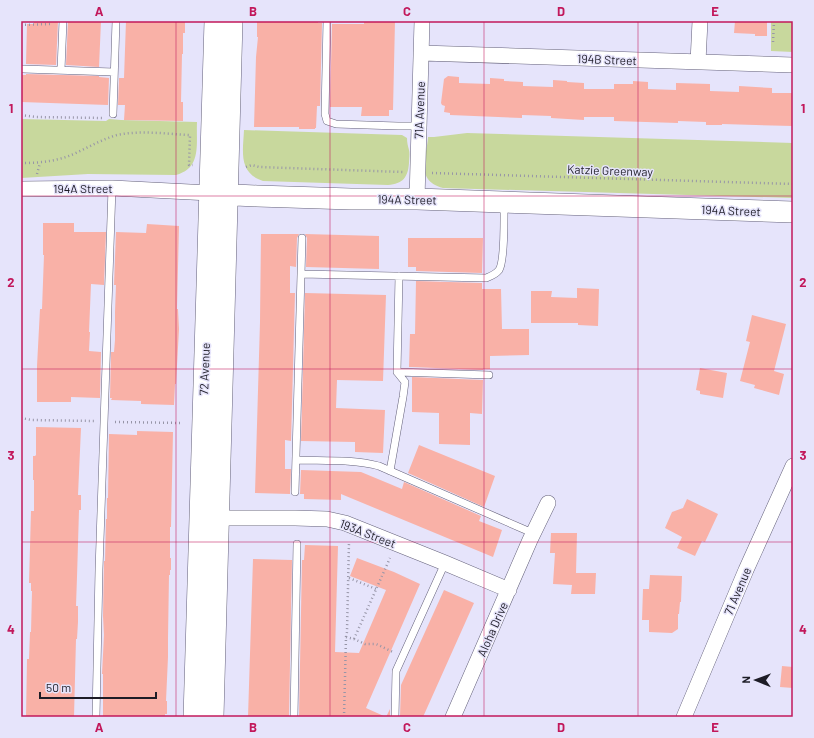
<svg xmlns="http://www.w3.org/2000/svg" width="814" height="738" viewBox="0 0 814 738" font-family="Barlow,sans-serif">
<style>
.green{fill:#c8d89d}
.building{fill:#f9b1a7}
.lines{fill:none;stroke-linecap:round;stroke-linejoin:round}
.lane-casing{stroke:#65627b;stroke-width:8}
.street-casing{stroke:#65627b;stroke-width:16}
.secondary-casing{stroke:#65627b;stroke-width:22}
.path{stroke:#9795a7;stroke-width:2.5;stroke-dasharray:1 3;stroke-linecap:butt}
.lane{stroke:#fff;stroke-width:7}
.street{stroke:#fff;stroke-width:15}
.secondary{stroke:#fff;stroke-width:21}
.grid{fill:none;stroke:#c2185b;stroke-width:1;stroke-opacity:0.55}
.labels{text-anchor:middle;dominant-baseline:central;stroke-width:3;stroke-linejoin:round;paint-order:stroke}
.street-label{font-size:12px;fill:#1d1c26;stroke:#e6e4fb}
.neatline{fill:none;stroke:#c2185b;stroke-width:1.5}
.grid-label{font-size:13px;text-anchor:middle;font-weight:bold;fill:#c2185b}
</style>
<rect width="100%" height="100%" fill="#e6e4fb"/>
<path class="green" d="M771,21h22v31l-22,-1z
M21,119l85,2 3,-2 12,1 76,2c-1,22 5,46 -21,53l-88,-1 -67,4z
M244,130l158,5 5,3c0,5 1,8 2,12 1,4 0,9 0,13 -1,14 -6,21 -21,22l-125,-4c-25,-8 -20,-30 -19,-51z
M467,133l326,10v55l-350,-10c-29,-8 -16,-31 -15,-51h6z"/>
<path class="building" d="M34,21h24l-2,44 -30,-1 1,-40h7z
M68,21h33l-2,46 -33,-2z
M126,21h59v12h-2v21h-1l-1,48h2v19l-59,-1 1,-15h-7l1,-27h5z
M257,21h61v2h4l-2,83h-3l-1,22h-1v1h-16v-2h-45l2,-70 2,-20h-1z
M364,21h31l-2,89h-4v6h-28l1,-9h-32l2,-83h32z
M735,21h32v15h-12v-2l-21,-1z
M26,74l73,2v1l10,1 -1,27 -87,-3v-27h5z
M448,76l11,1v6l31,1v-6l14,1v2l19,1v4l30,1v-7l14,1v1l17,1v6h30v-5h19v-3l15,1v7l28,1v-7l34,1v7l29,1v-6l33,2v5h21v33l-71,-2v1h-16v-3l-28,-1v2l-64,-2v-4h-30v3l-33,-2v-2l-29,-1v3l-72,-3v-2l-6,-1 1,-6 -3,-1 -1,-2 3,-24z
M43,223h31v9h32l-2,53 -13,-1 -2,48h1l-1,19 12,1 -1,46 -29,-1v5h-34v-36l3,-57h2l2,-54h-1z
M147,224l32,2 -2,83h1l1,20 -3,55h-1l-1,21 -33,-1v-3l-30,-1 1,-2h-2l1,-46h3l1,-12v-28l1,-27h-2l2,-53 30,1z
M261,234h38l-2,4 -1,29 -6,-1v27h5l-4,148 -6,-1v29h6l-1,25 -35,-1 5,-171z
M305,234l74,2v33l-73,-2 1,-29z
M408,238h75l-1,35 -66,-2v-4h-8z
M416,281l66,2v6h19l1,40h27v26l-39,1v13h-7v1l-71,-3h-3l1,-33h5z
M577,288l22,1 -1,37 -20,-1v-2h-47v-32h21l-1,6 26,1z
M305,293l81,2 -3,86 -46,-1 -1,28 49,2 -2,43 -28,-1v-10l-54,-1z
M752,315l34,9 -12,47 10,3 -5,21 -25,-7 1,-3 -15,-4 10,-39 -4,-1z
M700,368l27,5 -4,25 -23,-4v-3l-4,-1z
M412,377l71,3 -1,34 -12,-1v32l-31,-1v-31l-27,-1z
M36,427l45,1 -3,67h3v15h-2l-2,67 -1,29h2v16l-1,17h-1l-2,78h-48l1,-58h2l1,-27h1l1,-41h-1v-8h-2l2,-72h3v-31h-1v-24h2l1,-1z
M137,431l36,1 -2,95h-1v31h1v12h-1v5h-1l-1,63v19l-2,44h1v13h-2v3h-62v-43h-1l2,-39 -1,-19 1,-55h1l1,-42h1v-21h1l1,-64 28,1z
M419,445l76,31 -11,31 -76,-34z
M301,470l60,2 41,17 2,-7 77,34 -2,5 23,9 -9,27 -152,-63v6l-37,-1v-5h-4z
M687,499l31,15 -13,28 -3,-1 -7,15 -18,-8 5,-11 -17,-9 7,-16 11,-4z
M551,533h26l-1,40h20l-1,21h-24l1,-9 -19,-1 2,-31h-5z
M305,545l33,1 -3,106 24,1 27,-63 -36,-14 7,-18 37,14 26,12 -54,124 20,9 4,-8v8h-91l3,-157h2z
M253,559l39,1 -3,157h-41z
M650,575l32,1 -1,26h-1l-1,12h-1v15l-6,4 -23,-1v-12h-7l1,-31h6z
M444,590l30,13 -51,114h-23l1,-32z
M782,666l11,1v21l-13,-1z"/>
<g class="lines">
<g class="lane-casing">
<path id="lane" d="M327,21l-2,93 2,7 9,3 62,2h21
M23,69l91,3
M61,70l2,-49
M113,114l3,-93
M301,274l185,4c5,-2 9,-3 13,-8 6,-9 5,-53 5,-66
M397,372l92,3
M296,460c28,1 56,-1 83,6l142,62 7,3 3,4 -1,3
M390,471l13,-74 2,-15 -8,-10 2,-96
M295,492l7,-254
M96,717l3,-147 13,-382
M294,717l3,-173
M395,717l1,-46 49,-108"/>
</g>
<g class="street-casing">
<path id="street" d="M421,53l372,12
M698,62l2,-41
M21,189l91,-1 98,5
M417,199l5,-178
M218,518h77l32,1 18,4 100,40 64,27
M453,717l77,-177 18,-37
M684,717l62,-147 47,-104"/>
</g>
<g class="secondary-casing">
<path id="secondary" d="M214,194l43,2 94,3h66l376,13
M194,717l21,-696
M213,717l19,-696"/>
</g>
<path class="path" d="M21,25l31,-1
M773,42l1,-21
M21,115l15,2 68,1
M21,163c20,0 39,-2 57,-11 13,-6 25,-13 39,-17 24,-5 49,-1 73,0l-1,30h4
M246,167l6,-2 7,2 144,5
M432,173l361,11
M37,174l3,-11
M21,418l11,2 62,1
M115,422l67,1
M349,578l27,11
M346,637l8,2 11,5h11l17,8
M354,639l36,-81
M344,717l2,-80 1,-5 2,-90"/>
<use href="#lane" class="lane"/>
<use href="#street" class="street"/>
<use href="#secondary" class="secondary"/>
</g>
<path class="grid" d="M176,21v696M330,21v696M484,21v696M638,21v696M21,196h772M21,369h772M21,542h772"/>
<g class="labels">
<g class="street-label">
<text transform="translate(607 59) rotate(2)">194B Street</text>
<text transform="translate(419 110) rotate(-88)">71A Avenue</text>
<text transform="translate(610 170) rotate(2)">Katzie Greenway</text>
<text x="83" y="188">194A Street</text>
<text transform="translate(407 199) rotate(1)">194A Street</text>
<text transform="translate(731 210) rotate(2)">194A Street</text>
<text transform="translate(204 369) rotate(-88)">72 Avenue</text>
<text transform="translate(368 533) rotate(21)">193A Street</text>
<text transform="translate(737 591) rotate(-67)">71 Avenue</text>
<text transform="translate(492 629) rotate(-66)">Aloha Drive</text>
</g>
</g>
<rect width="814" height="738" fill="none" stroke="#e6e4fb" stroke-width="44"/>
<g transform="translate(756 680) rotate(271)" stroke="#e6e4fb" stroke-width="3" paint-order="stroke">
<path d="M0-3L7 15L0 10L-7 15Z" fill="#1d1c26"/>
<text y="-6" font-size="11" font-weight="bold" text-anchor="middle" fill="#1d1c26">N</text>
</g>
<path d="M40 692v6h116v-6" fill="none" stroke="#1d1c26" stroke-width="2"/>
<text x="46" y="692" font-size="12" fill="#1d1c26" stroke="#e6e4fb" stroke-width="3" paint-order="stroke">50 m</text>
<rect x="22" y="22" width="770" height="694" class="neatline"/>
<g class="grid-label">
<text x="99" y="16">A</text>
<text x="253" y="16">B</text>
<text x="407" y="16">C</text>
<text x="561" y="16">D</text>
<text x="715" y="16">E</text>
<text x="11" y="113">1</text>
<text x="803" y="113">1</text>
<text x="11" y="287">2</text>
<text x="803" y="287">2</text>
<text x="11" y="460">3</text>
<text x="803" y="460">3</text>
<text x="11" y="634">4</text>
<text x="803" y="634">4</text>
<text x="99" y="732">A</text>
<text x="253" y="732">B</text>
<text x="407" y="732">C</text>
<text x="561" y="732">D</text>
<text x="715" y="732">E</text>
</g>
</svg>
